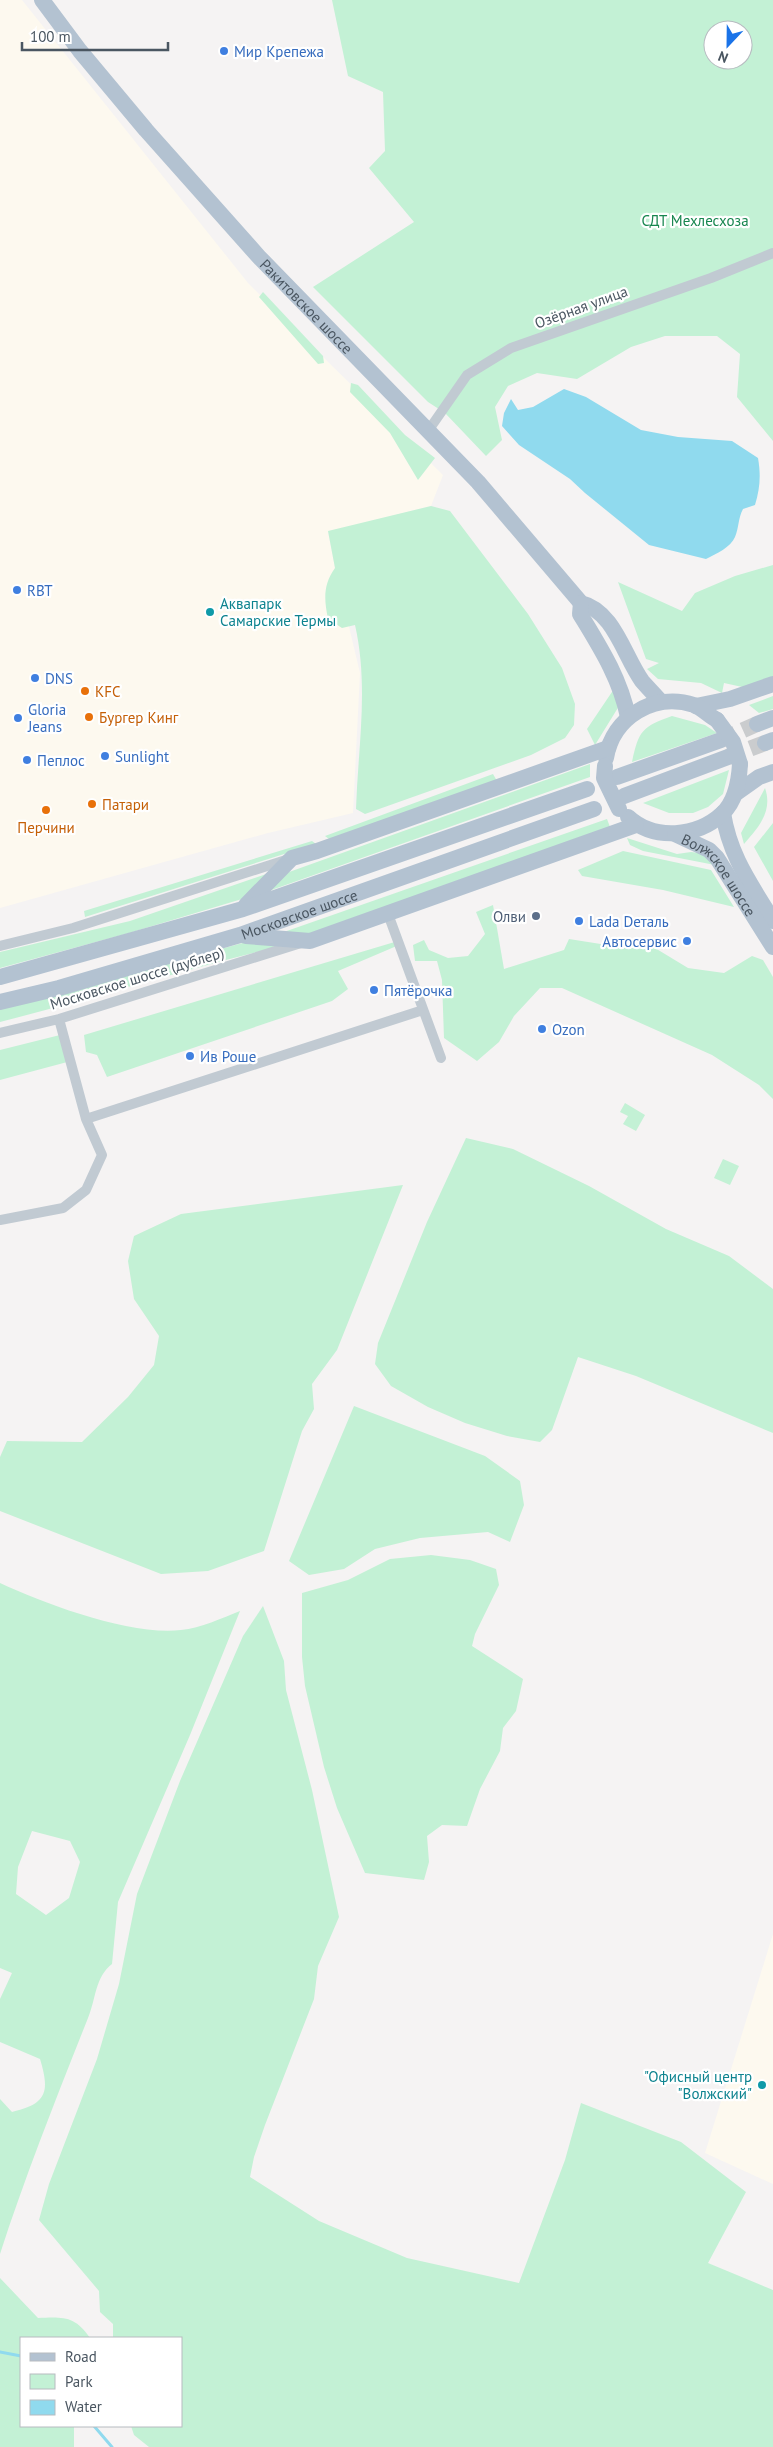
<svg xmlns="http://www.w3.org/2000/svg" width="773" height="2447" viewBox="0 0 773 2447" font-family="'PT Sans',sans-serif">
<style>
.commercial{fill:#fdf9ef}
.green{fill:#c3f1d5;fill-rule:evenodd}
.water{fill:#90daee}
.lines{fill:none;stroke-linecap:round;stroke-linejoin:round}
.stream{stroke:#90daee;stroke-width:3}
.primary-tunnel{stroke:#caccce;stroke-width:16;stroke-dasharray:16 8;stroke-linecap:butt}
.minor{stroke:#c1cad2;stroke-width:10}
.primary{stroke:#b3c2d1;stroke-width:16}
.primary-bridge{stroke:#b3c2d1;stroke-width:16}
.shop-dot{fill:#3f7fe0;stroke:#fff;stroke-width:2}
.culture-dot{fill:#0f9aa8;stroke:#fff;stroke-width:2}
.food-dot{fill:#e8710a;stroke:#fff;stroke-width:2}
.service-dot{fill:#5c6f8a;stroke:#fff;stroke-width:2}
.labels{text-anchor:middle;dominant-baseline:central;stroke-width:4.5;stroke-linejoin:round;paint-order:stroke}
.shop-label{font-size:15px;fill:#366cbe;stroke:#fff;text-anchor:start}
.park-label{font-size:15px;fill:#17864f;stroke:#fff}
.street-label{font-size:15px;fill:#4a5661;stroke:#fff}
.culture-label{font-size:15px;fill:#0d838f;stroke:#fff;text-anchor:start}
.food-label{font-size:15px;fill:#c56008;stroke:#fff;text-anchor:start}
.service-label{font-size:15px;fill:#4e5e75;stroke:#fff;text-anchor:end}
</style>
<rect width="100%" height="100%" fill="#f5f3f3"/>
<path class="commercial" d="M0,0h22l226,283 195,192 -12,31 -103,26 7,36 25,105 -7,140 -85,20 -268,75z
M773,1934v250l-68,-31z"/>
<path class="green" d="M332,0h441v441l-36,-44 3,-43 -23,-18h-52l-34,11 -54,32 -40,-6 -29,13 -13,21 7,33 -16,16 -41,-43 -17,-11 -115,-115 101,-65 -45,-54 16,-17 -2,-59 -35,-16zM713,30h30v30h-30z
M263,292l60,64 1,7 -6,1 -59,-67z
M351,383l7,2 47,50 30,23 -17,22 -28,-47 -40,-41z
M431,506l19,5 78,103 34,54 13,36 -1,21 -9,13 -34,17 -166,59 -9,-5c2,-62 13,-123 -1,-184l-13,3 -14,-9c-4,-20 -5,-34 7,-51l-7,-37z
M773,565v119l-17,6 -32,-7 -2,10 -21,-10 -43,-4 -11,-10 12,-6 -13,-4 -28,-77 64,29 13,-18 40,-17z
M616,686l8,12 -29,47 -8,-16z
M773,696v13l-14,4 -10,-8z
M672,716l33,9 12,8 -85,29c7,-32 10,-35 40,-46z
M590,764v13l-327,116 15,-17z
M729,770l-6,24 -15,13 -15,6h-24l-26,-10z
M493,774l4,7 -168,58 -4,-3z
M765,788c8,23 -6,39 -21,56l-3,-11z
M607,819l3,8 -302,107 -27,-1z
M773,823v58l-19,-34z
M627,838l50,16 14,-2 23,3 1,10 -72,-14 -13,-6z
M312,841l4,3 -231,73 -1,-6z
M623,851l88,19 23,37 -71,-17 -81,-14 -4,-6z
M275,871l-33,28 -113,34 -129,35v-16l130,-31z
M493,905l11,64 60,-19 5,-11 57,9h29l33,20 36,5 28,-17 11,4 10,17v122l-14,-14 -47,-30 -150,-67h-22l-26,28 -15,26 -22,19 -33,-23 -2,-58 -5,-19h-22l-2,-16 11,-5 5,10 19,8 20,-2 17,-22 -9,-22z
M250,941l44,2c-99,23 -196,54 -294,79v-13z
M398,941l1,4 -61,26 10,18 -16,12 -225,76 -10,-22 -11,-3 -2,-17z
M64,1034l7,27 -71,19v-30z
M625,1103l20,12 -9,16 -13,-7 5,-8 -8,-4z
M466,1138l47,11 76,37 77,43 63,27 44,33v144l-137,-57 -58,-19 -26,73 -12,12 -33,-6 -42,-13 -37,-16 -37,-21 -16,-22 3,-21 49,-121z
M723,1159l16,7 -9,19 -16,-7z
M403,1185l-66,165 -25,34 2,25 -12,22 -38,120 -56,20 -47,3 -161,-63v-54l7,-16 75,1 46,-45 26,-32 5,-29 -25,-37 -6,-38 6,-25 47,-22z
M354,1406l131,50 35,25 4,24 -14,37 -22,-10 -68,6 -45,11 -31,20 -35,6 -20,-14z
M431,1555l39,5 26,9 3,16 -24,49 -3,12 51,33 -7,32 -13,17 -3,23 -20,38 -13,37 -25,-1 -15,11 2,26 -5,18 -59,-7 -28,-65 -13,-41 -19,-81 -3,-29v-64l46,-13 42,-21z
M0,1583c45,21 131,53 181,47 20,-2 41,-12 59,-19l-50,124 -72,167 -6,62c-17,13 -16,35 -24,54 -31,78 -62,156 -88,236v-155l12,13c35,-8 38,-20 28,-53l-40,-17v-43l12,-26 -12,-5zM32,1831l38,10 10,21 -11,36 -23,17 -30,-21 2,-27z
M263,1606l21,55 2,29 26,100 27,127 -21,49 -4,33 -49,126 -11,32 -4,20 69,44 88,37 112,25 46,-123 16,-57 100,39 65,50 -38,71 65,27v157h-624l-15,-12 -3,-9h50v-88h-68v-14l-13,-12 -1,-21 -60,-71 10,-36 48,-125 22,-75 18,-90 43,-113 63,-145z
M0,2278l38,40c26,-1 37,-2 52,20h-69v88h53v21h-74z"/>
<path class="water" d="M564,389l22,8 55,33 37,7 54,4 26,17c3,17 2,31 -3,47l-12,4c-5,9 -4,19 -8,28 -4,10 -19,17 -29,22l-57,-14 -64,-52 -15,-14 -51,-34 -17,-19 2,-13 7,-14 7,11 15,-3z"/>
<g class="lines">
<path class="stream" d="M0,2352l21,4
M94,2426l18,21"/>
<path class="primary-tunnel" d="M721,740l36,-16
M728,757l37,-14"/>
<path class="minor" d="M428,431l39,-56 44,-27 200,-70 62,-25
M388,914l53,144
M0,946l73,-18 216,-69
M0,1033l59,-14 242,-76
M86,1119l337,-109
M0,1220l63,-12 23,-18 16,-35 -16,-36 -27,-100"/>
<g class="primary">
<path id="s1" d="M42,0l38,51 66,79 113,127 219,225 103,121c33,8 43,53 61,78 6,7 13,14 19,21"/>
<path d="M581,603l-1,11c20,33 40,64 48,103"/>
<path d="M696,706l34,-7 43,-15"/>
<path d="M757,724l16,-6"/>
<path d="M765,743l8,-3"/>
<path d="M606,758c7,-41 48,-66 88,-53 8,3 15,11 23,15"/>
<path d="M617,777l104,-37"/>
<path d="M735,794l24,-17 14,-5"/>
<path d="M624,796l104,-39"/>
<path d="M723,813c7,44 28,71 50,108"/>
<path d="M628,817c26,24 69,20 94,-3 14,-13 17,-33 18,-50"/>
<path id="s2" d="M675,834l34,16 8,8 56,89"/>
<path d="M246,905l46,-47 25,-7 291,-103"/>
<path d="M246,936l64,5 326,-116"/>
<path d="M0,977l243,-68 344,-120"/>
<path id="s3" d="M0,1002l59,-14 181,-53 354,-126"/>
</g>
<path class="primary-bridge" d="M717,720l16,22 7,22
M605,766l-1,12 15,31"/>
</g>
<g class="shop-dot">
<circle cx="224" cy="51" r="5"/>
<circle cx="17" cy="590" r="5"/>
<circle cx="35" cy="678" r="5"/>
<circle cx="18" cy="718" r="5"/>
<circle cx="105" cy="756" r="5"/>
<circle cx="27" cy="760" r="5"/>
<circle cx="579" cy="921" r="5"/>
<circle cx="687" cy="941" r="5"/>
<circle cx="374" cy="990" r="5"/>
<circle cx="542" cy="1029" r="5"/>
<circle cx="190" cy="1056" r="5"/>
</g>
<g class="culture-dot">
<circle cx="210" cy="612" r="5"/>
<circle cx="762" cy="2085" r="5"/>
</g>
<g class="food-dot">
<circle cx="85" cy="691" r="5"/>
<circle cx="89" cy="717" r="5"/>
<circle cx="92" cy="804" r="5"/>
<circle cx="46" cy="810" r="5"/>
</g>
<circle class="service-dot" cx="536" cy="916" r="5"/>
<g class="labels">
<g class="shop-label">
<text x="234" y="51">Мир Крепежа</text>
<text x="27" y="590">RBT</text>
<text x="45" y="678">DNS</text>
<text x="28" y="709">Gloria<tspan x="28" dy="17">Jeans</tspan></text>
<text x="115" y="756">Sunlight</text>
<text x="37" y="760">Пеплос</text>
<text x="589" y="921">Lada Dеталь</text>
<text x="677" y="941" text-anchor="end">Автосервис</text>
<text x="384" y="990">Пятёрочка</text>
<text x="552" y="1029">Ozon</text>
<text x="200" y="1056">Ив Роше</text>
</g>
<g class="park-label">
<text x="695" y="220">СДТ Мехлесхоза</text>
</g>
<g class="street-label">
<text stroke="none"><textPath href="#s1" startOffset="405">Ракитовское шоссе</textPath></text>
<text transform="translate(581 307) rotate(-20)">Озёрная улица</text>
<text stroke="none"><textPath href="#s2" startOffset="62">Волжское шоссе</textPath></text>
<text stroke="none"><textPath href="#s3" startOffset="312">Московское шоссе</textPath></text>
<text transform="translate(137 978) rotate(-17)">Московское шоссе (дублер)</text>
</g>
<g class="culture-label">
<text x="220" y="603">Аквапарк<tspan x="220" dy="17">Самарские Термы</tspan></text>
<text x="752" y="2076" text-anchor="end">"Офисный центр<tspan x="752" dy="17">"Волжский"</tspan></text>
</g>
<g class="food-label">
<text x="95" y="691">KFC</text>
<text x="99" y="717">Бургер Кинг</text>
<text x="102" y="804">Патари</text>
<text x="46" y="827" text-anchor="middle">Перчини</text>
</g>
<g class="service-label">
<text x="526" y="916">Олви</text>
</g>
</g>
<rect x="20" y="2337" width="162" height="90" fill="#ffffff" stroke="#b7bbc0"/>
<rect x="30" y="2353" width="25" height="8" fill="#b3c2d1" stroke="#b7bbc0"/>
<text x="65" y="2362" font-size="15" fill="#4a5661">Road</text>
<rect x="30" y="2374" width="25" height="15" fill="#c3f1d5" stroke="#b7bbc0"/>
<text x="65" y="2387" font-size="15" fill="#4a5661">Park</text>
<rect x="30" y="2400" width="25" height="15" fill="#90daee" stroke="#b7bbc0"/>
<text x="65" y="2412" font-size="15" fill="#4a5661">Water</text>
<g transform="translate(728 45) rotate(202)"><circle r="24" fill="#ffffff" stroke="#b7bbc0"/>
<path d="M0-4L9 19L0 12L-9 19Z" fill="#1a73e8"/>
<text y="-8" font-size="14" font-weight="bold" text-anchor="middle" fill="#4a5661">N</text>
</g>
<path d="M22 42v8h146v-8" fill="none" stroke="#4a5661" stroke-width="2.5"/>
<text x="30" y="42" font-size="15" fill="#4a5661" stroke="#ffffff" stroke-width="4" paint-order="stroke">100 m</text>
</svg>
